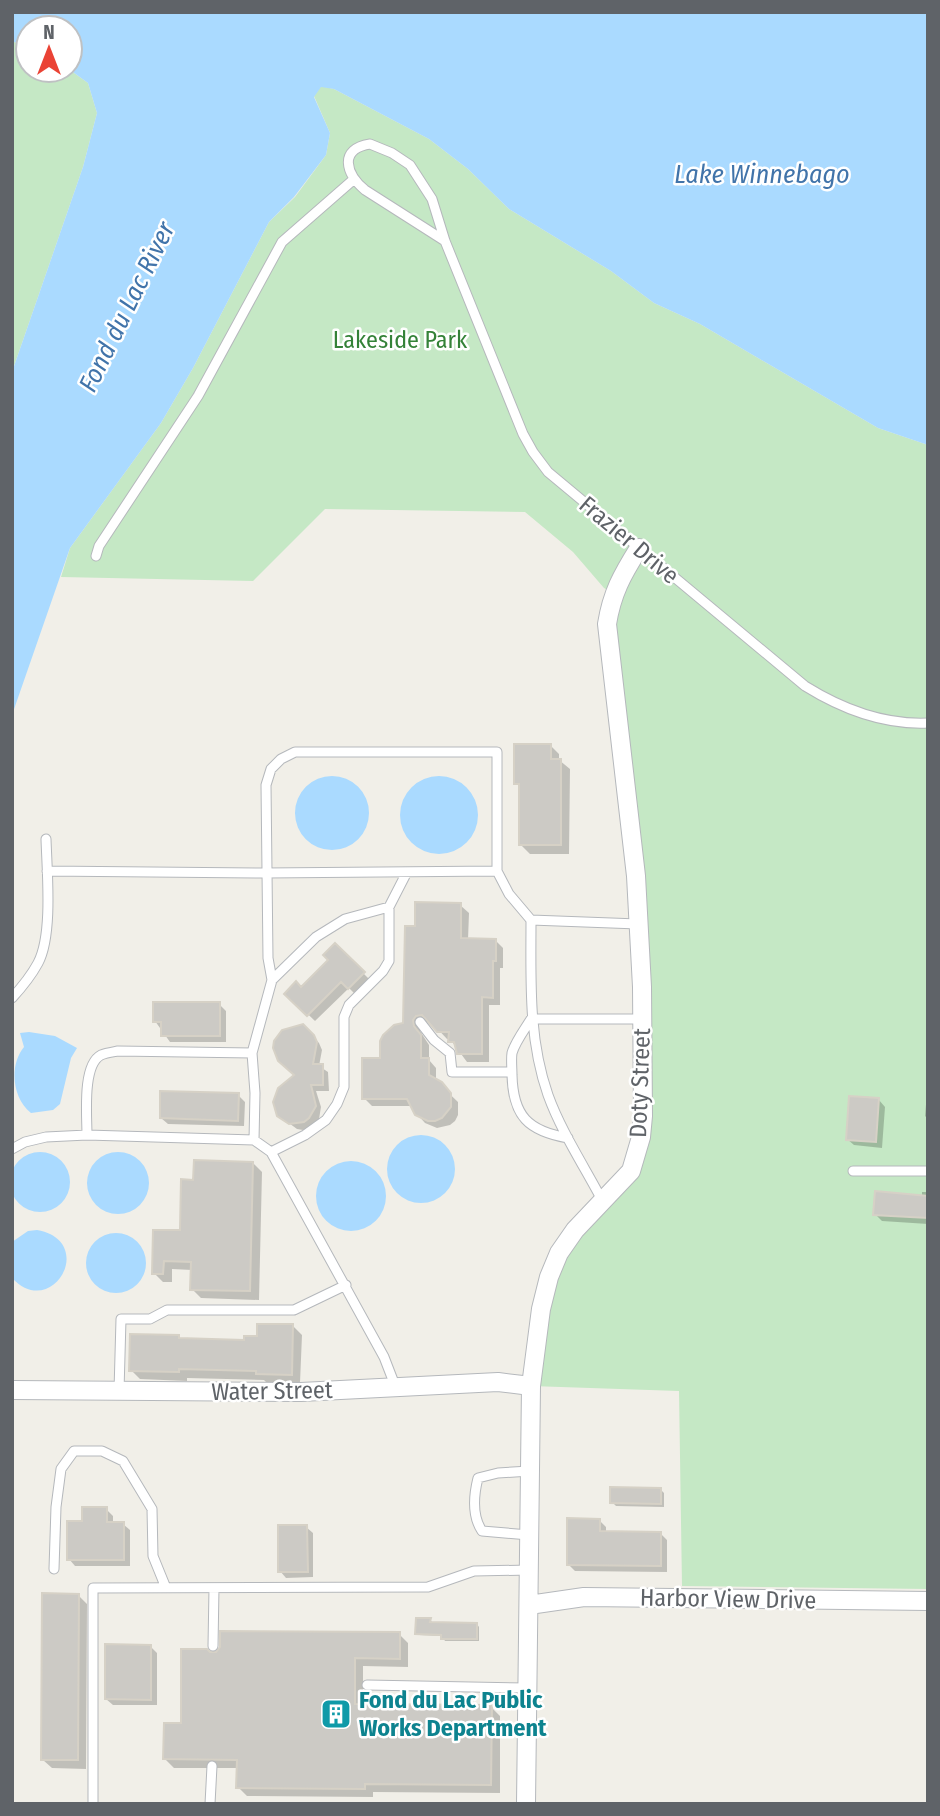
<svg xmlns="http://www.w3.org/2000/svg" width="940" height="1816" viewBox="0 0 940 1816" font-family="'Fira Sans Condensed',sans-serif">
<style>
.green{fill:#c5e8c5}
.water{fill:#aadaff}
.shadow{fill:#0003}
.building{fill:#cccac5;stroke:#d6d1c6;stroke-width:2}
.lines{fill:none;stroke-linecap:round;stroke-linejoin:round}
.lane-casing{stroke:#b5b8bc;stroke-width:11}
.street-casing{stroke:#b5b8bc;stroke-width:20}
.lane{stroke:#fff;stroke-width:9}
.street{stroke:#fff;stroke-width:18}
.labels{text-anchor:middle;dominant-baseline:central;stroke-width:5;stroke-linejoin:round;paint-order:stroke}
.park-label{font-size:24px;fill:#348238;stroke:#fff}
.street-label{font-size:24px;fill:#5f6368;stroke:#fff}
.culture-label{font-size:24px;font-weight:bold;fill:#0d838f;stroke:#fff;text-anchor:start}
.water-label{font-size:26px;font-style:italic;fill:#4174aa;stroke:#fff}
</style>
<rect width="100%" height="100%" fill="#f1efe8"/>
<path class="green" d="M12,41l16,7v22h42l18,13 9,30 -14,54 -71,205z
M321,86l13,3 95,50 39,30 41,40 102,62 43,32 46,21 178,104 50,17v1144l-246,-3 -3,-195 -148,-5 18,-109 87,-123 -5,-328 -17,-232 -10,-6 -31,-36 -48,-40 -200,-3 -72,72 -192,-4 9,-29 91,-125 32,-55 76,-146 26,-25 31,-42 4,-22 -16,-37z"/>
<path class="water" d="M12,12h916v433l-50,-17 -178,-104 -46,-21 -43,-32 -102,-62 -41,-40 -39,-30 -95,-50 -13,-2 -7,10 16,36 -4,22 -32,42 -25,25 -76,146 -32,55 -91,125 -58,167v-343l71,-205 14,-54 -9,-30 -18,-13v-42h-42v20l-16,-7z
M295 813a37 37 0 1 1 74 0a37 37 0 1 1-74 0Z
M400 815a39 39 0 1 1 78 0a39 39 0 1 1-78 0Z
M29,1032l26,4 22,12 -6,10 -11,46 -7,6 -22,3c-19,-15 -22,-48 -7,-66l-4,-14z
M387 1169a34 34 0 1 1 68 0a34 34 0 1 1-68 0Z
M10 1182a30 30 0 1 1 60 0a30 30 0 1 1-60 0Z
M87 1183a31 31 0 1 1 62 0a31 31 0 1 1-62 0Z
M316 1196a35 35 0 1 1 70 0a35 35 0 1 1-70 0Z
M37,1230c61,11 15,91 -25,48v-36l16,-11z
M86 1263a30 30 0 1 1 60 0a30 30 0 1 1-60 0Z"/>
<path class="shadow" d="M550,745l9,9v6l11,9 -1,85h-39l-9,-9v-57l-5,-5z
M460,905l9,8 -1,27h27l8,8v20h-3v37h-11v57h-22l-17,-23h-3l-14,-15 -6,-2 -7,9 9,14v15l7,8v13l22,21v13l-3,6 -5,4 -13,3 -12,-5 -8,-9 -4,-8h-41l-8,-8 18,-38 22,-35 12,-97z
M335,945l35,35 -15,14 -6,-6 -34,33 -28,-27 15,-5 29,-29z
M219,1004l7,7v31h-56l-15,-21z
M303,1026l16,17 3,7 -3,16 9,6 1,19h-13l5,16 -2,12 -9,9 -7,2 -6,-1 -19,-14 18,-40z
M928,1081v38l-3,-3z
M238,1095l7,7 -1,24 -76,-2 -7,-6z
M879,1100l6,7 -3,41 -28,-3 -7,-6z
M253,1163l9,9 -3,128 -58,-2 -9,-9v-19l-20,-1v13h-9l-9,-9 27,-41 14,-51z
M922,1192h6v32l-46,-3 -7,-7 47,-17z
M293,1326l9,9 -2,48 -34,-1 -2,-2 -77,-2v3l-47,-2 -9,-9 47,-33 4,3 63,2z
M660,1489l4,4v14l-48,-1 -4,-4z
M106,1509l7,7v7l10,1 7,6v36h-55l-6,-7 15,-36z
M599,1520l7,7v6l55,1 6,6v32l-92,-1 -7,-7z
M306,1527l7,6v44l-27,1 -6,-7z
M78,1595l9,9 -1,165 -34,-1 -9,-8z
M430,1620l2,2 45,2 2,3v14h-34l-3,-5 -23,-1 -2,-2z
M399,1634l9,9v24l-45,-1v40l128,1 9,9v77l-127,-1v5l-126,-1 -9,-9v-19h-64l-9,-9 17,-34 27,-71z
M150,1646l7,7v52h-44l-7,-6z"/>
<path class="building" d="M514,744h37v15h10v86h-42v-61h-5z
M415,902l46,1v35l35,1v22h-3v37l-11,-1v57h-25l-3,-12h-6l1,-10h-12l-15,-17 -6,1 -3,4 1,6 7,9v23h8v17l13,7 9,11v14l-9,11 -7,3h-7l-13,-6 -8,-16h-45v-41h18v-17l3,-6 11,-10 9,-2 2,-97h10z
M335,943l30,29 -17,17 -7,-7 -34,34 -23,-22 12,-13 5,6 27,-27 -5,-5z
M153,1002h67v34h-59v-14h-8z
M303,1024l11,11 3,7 -4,22h10v21h-12l5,21 -7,12 -5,4 -15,2 -12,-8 -4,-14 5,-14 16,-13 -16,-14 -5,-13 1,-7 8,-11z
M160,1091l79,2 -1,28 -78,-3z
M849,1096l30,2 -3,44 -30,-2z
M194,1160l59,2 -3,129 -60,-1 1,-28 -27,-1 -1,13h-11l1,-44h27l1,-51 12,1z
M875,1191l53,5v22l-55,-3z
M257,1324h36l-1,51 -36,-1v-3l-77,-2v3l-50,-1 1,-37 49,1v3l65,2v-4h13z
M610,1487l51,1v16l-51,-1z
M82,1507h25v15h17v38h-57v-39h15z
M567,1518l33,1v12l61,1v34l-94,-1z
M278,1525h29l1,47h-30z
M42,1593l37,1 -1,166h-37z
M416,1618h15l-1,4 47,1v16h-36v-4l-26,-1z
M220,1631l180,1v27l-45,-1v46l137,1 -1,80 -126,-1v5l-129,-1 1,-28 -74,-1 1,-36h17v-74h26l3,3h6l4,-5z
M105,1644l46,1v55l-46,-1z"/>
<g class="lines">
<g class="lane-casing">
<path id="lane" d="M445,241l-80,-51c-19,-16 -27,-41 5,-46l22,9 18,12 22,34 13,42 78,193 10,18 15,20 257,214c37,23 79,39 123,37
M96,556l3,-10 99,-150 84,-154 71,-62
M47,871l219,2 231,-2
M531,920l107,4
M272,980l44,-43 29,-18 44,-12 18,-35
M12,998c10,-11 19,-22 26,-35 15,-28 9,-91 8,-124
M420,1022l14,18 16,13 2,19h60
M87,1135c0,-19 -5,-70 14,-80 5,-2 12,-3 17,-4l134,2
M568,1138c-40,-7 -55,-22 -56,-63 0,-6 -1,-16 0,-22 3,-11 13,-24 19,-34h111
M254,1140l1,-47 -3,-40 20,-73 -4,-22 -2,-173 5,-16 10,-10 14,-7h202v119l12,23 22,26c0,59 -3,118 17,175 13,36 36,71 54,105
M12,1149l13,-7 21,-5 41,-2 167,5 17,12 113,205 12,31
M271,1152l34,-17 21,-15 11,-16 7,-17v-70l5,-12 34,-34 6,-10v-54
M853,1171h75
M119,1391l2,-72h29l17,-9h127l52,-25
M529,1535l-47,-4c-10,-15 -8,-37 -4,-53l20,-5 32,-2
M54,1569l2,-62 5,-38 13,-18h28l21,10 29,48 1,47 13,32
M213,1646l1,-58
M367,1685l161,3
M93,1804v-216l335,-1 46,-16 55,-1
M210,1804l2,-38"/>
</g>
<g class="street-casing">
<path id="street" d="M12,1390l289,2 197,-10 33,4
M529,1605l55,-8 344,4
M526,1804l5,-418 10,-77 8,-32 10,-24 16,-23 56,-59 10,-34 2,-21 -1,-129 -6,-111 -29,-252c5,-31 15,-49 32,-76"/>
</g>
<use href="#lane" class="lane"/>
<use href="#street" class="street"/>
</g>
<defs>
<g id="building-square" transform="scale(1.575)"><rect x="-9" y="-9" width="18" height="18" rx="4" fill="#0f9aa8" stroke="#fff"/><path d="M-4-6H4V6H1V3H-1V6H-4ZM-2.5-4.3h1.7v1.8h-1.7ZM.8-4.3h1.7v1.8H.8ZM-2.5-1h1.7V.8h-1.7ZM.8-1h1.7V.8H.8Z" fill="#fff"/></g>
</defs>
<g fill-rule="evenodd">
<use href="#building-square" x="336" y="1714"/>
</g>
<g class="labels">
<g class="park-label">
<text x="400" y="340">Lakeside Park</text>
</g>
<g class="street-label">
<text transform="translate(629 540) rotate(40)">Frazier Drive</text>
<text transform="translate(640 1083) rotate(-88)">Doty Street</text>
<text transform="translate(272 1391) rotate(-1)">Water Street</text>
<text transform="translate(728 1599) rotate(1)">Harbor View Drive</text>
</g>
<g class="culture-label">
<text x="359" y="1700">Fond du Lac Public<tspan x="359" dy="28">Works Department</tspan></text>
</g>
<g class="water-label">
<text x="762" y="174">Lake Winnebago</text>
<text transform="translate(127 307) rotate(-64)">Fond du Lac River</text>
</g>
</g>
<rect width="940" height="1816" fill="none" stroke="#5f6368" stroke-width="28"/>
<g transform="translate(49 49)"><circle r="33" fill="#ffffff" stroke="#bfc1c3" stroke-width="2"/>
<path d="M0-5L12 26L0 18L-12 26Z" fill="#ea4335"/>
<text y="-10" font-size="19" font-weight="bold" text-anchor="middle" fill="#5f6368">N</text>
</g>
</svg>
